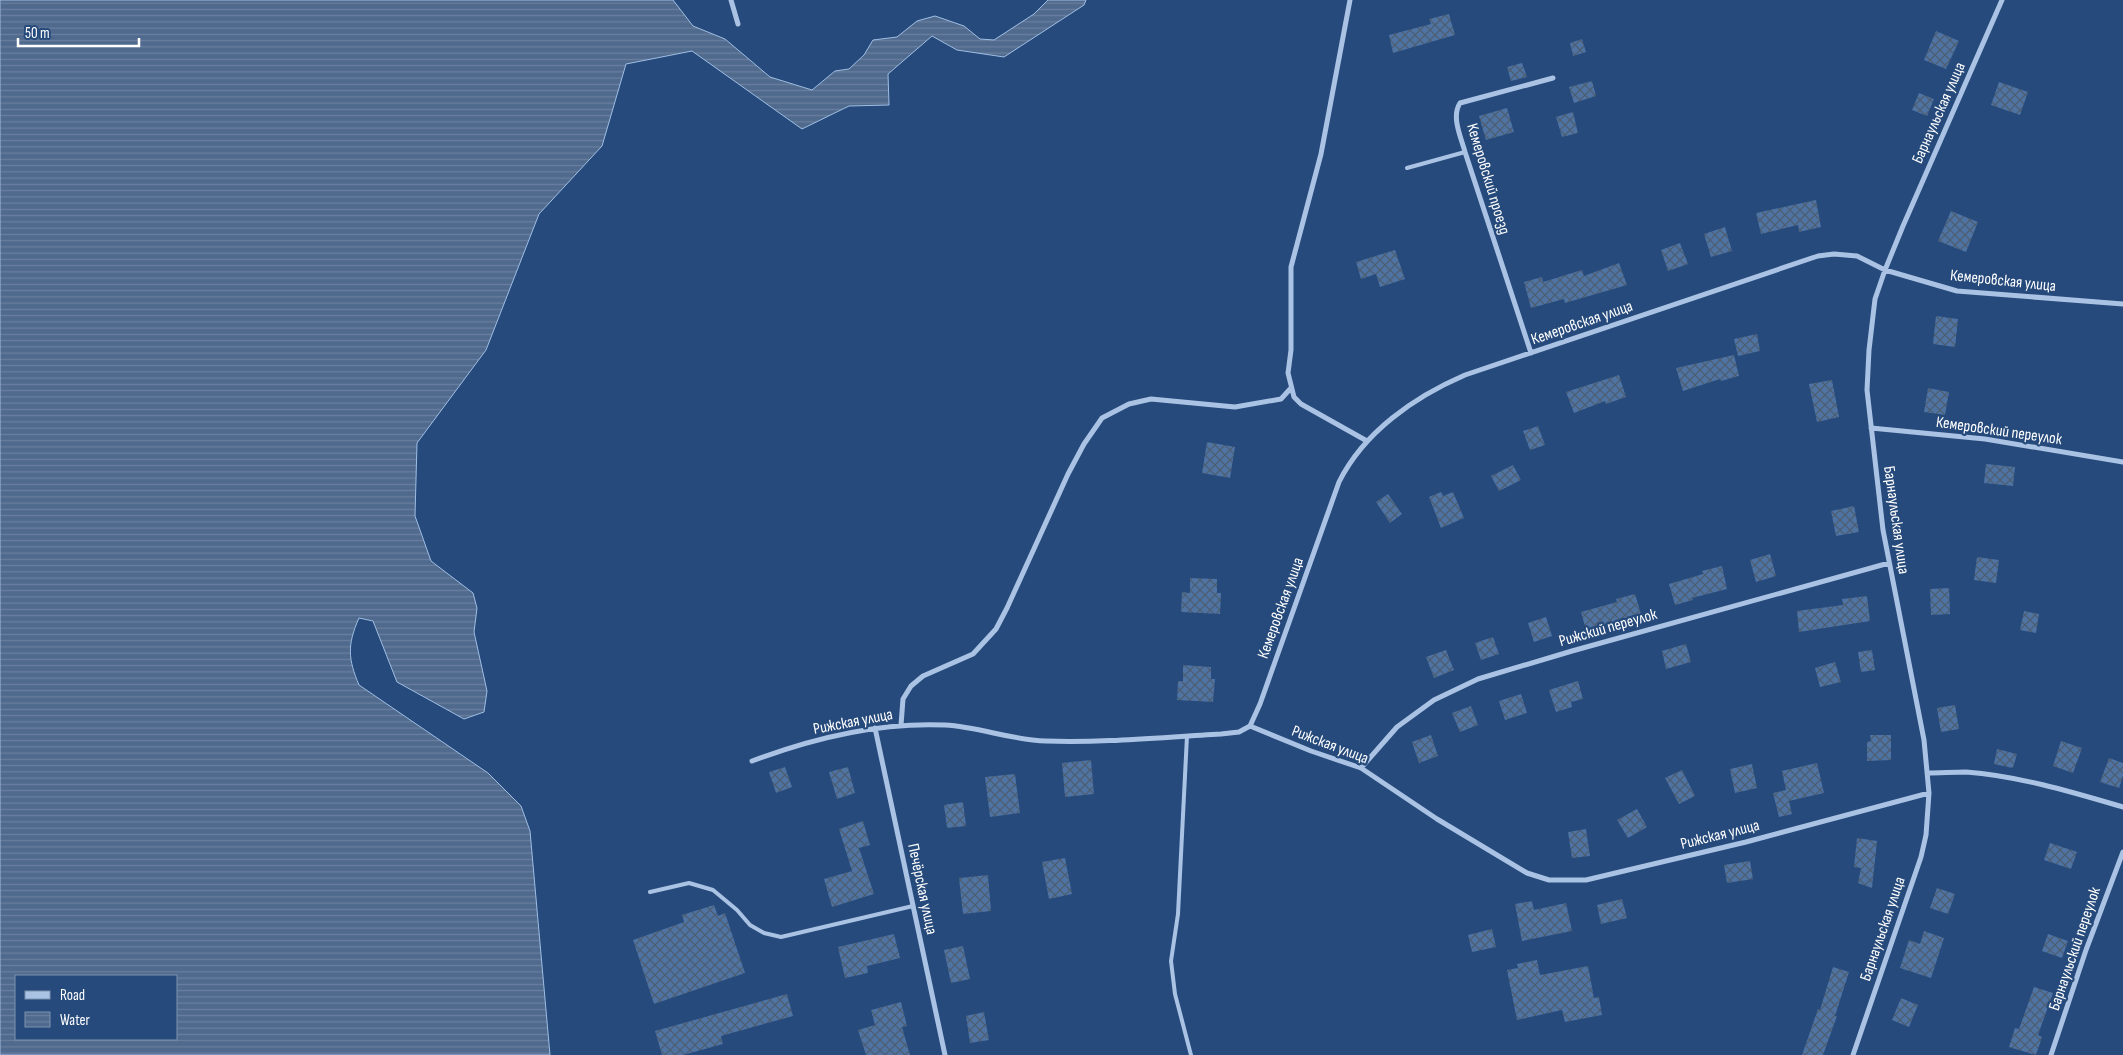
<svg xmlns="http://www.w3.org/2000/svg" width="2123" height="1055" viewBox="0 0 2123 1055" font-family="'Sofia Sans Condensed',sans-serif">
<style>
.water{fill:url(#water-rules);stroke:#9fbee4;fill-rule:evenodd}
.building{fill:url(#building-cross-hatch)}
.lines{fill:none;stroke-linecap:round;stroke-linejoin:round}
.service{stroke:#aac3e4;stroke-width:4}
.minor{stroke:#aac3e4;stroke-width:5}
.labels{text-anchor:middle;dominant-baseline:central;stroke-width:4.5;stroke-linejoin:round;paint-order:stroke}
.street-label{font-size:16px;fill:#fff;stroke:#264a7b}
</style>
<defs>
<pattern id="water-rules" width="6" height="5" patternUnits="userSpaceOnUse" patternTransform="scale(1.25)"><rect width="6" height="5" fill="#506a8e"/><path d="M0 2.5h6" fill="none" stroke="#6a809f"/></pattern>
<pattern id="building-cross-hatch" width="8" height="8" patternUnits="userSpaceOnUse" patternTransform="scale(1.25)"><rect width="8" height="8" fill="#4f73a3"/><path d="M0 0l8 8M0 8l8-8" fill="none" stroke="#4d5e73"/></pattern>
</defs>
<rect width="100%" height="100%" fill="#264a7b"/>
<path class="water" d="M0,0h673l20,26 32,13 45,38 42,13 23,-19 14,-2 15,-14 9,-15 24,-3 20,-16 18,-5 29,10 16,13 14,1 40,-26 14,-14h38l-2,5 -80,52 -47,-7 -25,-14 -44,38 1,31 -40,1 -47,23 -110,-78 -66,13 -24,82 -63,68 -53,136 -69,93 -2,73 16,45 42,32 4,15 -3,24 13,59 -3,21 -20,7 -67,-37 -24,-61 -14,-3c-12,27 -11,41 0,67l129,88 33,33 9,25 20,224h-550zM16,976h160v63h-160z"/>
<path class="building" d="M1449,14l6,21 -62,18 -4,-18 42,-11 -2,-5z
M1936,31l23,10 -13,28 -22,-9z
M1582,39l4,13 -13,4 -3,-13z
M1522,63l5,14 -16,4 -4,-14z
M1592,81l4,15 -22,7 -5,-16z
M1999,82l29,10 -8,23 -29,-10z
M1919,93l15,6 -7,17 -15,-6z
M1507,108l7,24 -28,8 -7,-24z
M1573,112l5,21 -16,4 -6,-20z
M1816,200l5,27 -22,5 -1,-7 -37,9 -5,-21z
M1951,211l27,11 -12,30 -28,-11z
M1725,227l7,24 -21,6 -7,-23z
M1680,243l8,21 -20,7 -7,-21z
M1395,250l10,29 -25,8 -4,-13 -15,5 -5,-17z
M1619,263l8,22 -62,18 -1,-4 -33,9 -7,-26 18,-5 1,5 39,-12 2,6z
M1936,316l22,3 -3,28 -22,-3z
M1757,334l3,17 -22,5 -4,-17z
M1734,355l5,21 -18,5 -1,-2 -37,12 -7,-23z
M1619,375l7,22 -20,7 -1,-3 -31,12 -8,-21z
M1832,380l7,37 -22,5 -8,-38z
M1928,388l21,4 -4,23 -21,-3z
M1538,426l7,19 -15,5 -7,-19z
M1207,442l28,5 -5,31 -28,-5z
M1986,464l29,3 -2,19 -29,-3z
M1513,465l8,15 -22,11 -8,-15z
M1441,492l2,4 10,-4 11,26 -23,10 -12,-31z
M1388,494l14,20 -12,9 -14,-21z
M1854,506l5,26 -23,4 -5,-25z
M1770,554l6,22 -20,6 -6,-22z
M1977,557l22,3 -3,23 -22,-3z
M1722,566l5,23 -35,9 1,2 -18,5 -6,-21 34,-10 -1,-3z
M1190,578l27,1v14h4l-1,21 -39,-2 1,-20 8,1z
M1949,588l1,26 -19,1 -1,-26z
M1635,594l6,20 -55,16 -5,-18 36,-10 -1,-3z
M1867,596l3,25 -71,11 -2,-21 46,-6 -1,-6z
M2024,611l15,3 -3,19 -16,-3z
M1546,617l6,19 -18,6 -6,-19z
M1493,637l6,17 -18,6 -6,-17z
M1686,644l5,18 -25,7 -4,-18z
M1446,650l8,20 -20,8 -8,-21z
M1872,650l3,20 -14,2 -3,-20z
M1835,662l6,20 -21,5 -5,-19z
M1183,665l28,2v12h4l-2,23 -36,-2 1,-19h5z
M1578,681l5,18 -12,3 1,5 -16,5 -7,-22z
M1521,694l6,19 -22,7 -6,-19z
M1955,705l4,24 -18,3 -4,-24z
M1471,706l7,19 -18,7 -8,-19z
M1431,735l7,21 -19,7 -7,-21z
M1870,735h21v25l-24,1v-19l4,-1z
M2061,741l21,7 -9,25 -20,-7z
M1997,749l20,5 -4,14 -19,-4z
M2109,758l14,5v13l-4,12 -19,-6z
M1091,760l3,34 -29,3 -3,-34z
M1817,763l7,30 -35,8 3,13 -13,3 -6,-24 13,-3 -4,-19z
M1752,764l5,24 -22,5 -5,-24z
M785,767l7,20 -16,6 -7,-21z
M848,767l7,26 -18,6 -8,-27z
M1682,770l13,26 -16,8 -14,-26z
M1015,774l5,39 -30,4 -5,-40z
M963,802l3,24 -19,2 -3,-23z
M1637,809l10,18 -19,11 -11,-18z
M863,821l7,24 -11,3 15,46 -42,13 -8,-28 28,-8 -13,-42z
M1586,829l4,27 -18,2 -4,-26z
M1857,838l20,3 -5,47 -14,-5 3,-15 -7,-1z
M2050,843l27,9 -6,17 -27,-9z
M1065,858l7,36 -23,5 -7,-37z
M1750,861l3,18 -26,4 -3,-18z
M988,875l3,36 -28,3 -4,-36z
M1937,888l18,6 -7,20 -18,-6z
M1622,899l5,19 -26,6 -4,-19z
M1532,901l2,9 32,-7 6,28 -50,10 -7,-37z
M714,905l4,11 7,-3 20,60 -91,31 -21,-64 51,-18 -2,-7z
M1492,929l4,18 -24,5 -4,-17z
M1924,931l20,7 -13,40 -31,-10 9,-28 11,4z
M894,934l6,24 -33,8 1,7 -23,5 -7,-31z
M2048,934l20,7 -6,17 -20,-7z
M963,946l7,33 -19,4 -7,-33z
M1537,960l3,15 48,-9 6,32 5,-1 3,18 -37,7 -3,-12 -45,10 -10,-50 11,-2 -1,-4z
M1833,967l16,5 -14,44h2l-14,39h-21l16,-46 2,1z
M2034,987l19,6 -15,42 4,2 -6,18 -27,-8 6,-19 4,1z
M787,994l6,22 -72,20 2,8 -40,11h-21l-7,-24z
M1901,998l17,7 -9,22 -17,-7z
M901,1002l6,24 -5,1 8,28h-44l-8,-25 17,-5 -4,-15z
M984,1012l5,28 -19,3 -4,-27z"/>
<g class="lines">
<path class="service" d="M1407,168l58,-16
M1187,736l-9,178 -7,47 4,33 16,61
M650,892l39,-9 24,7 24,20 13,15 14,8 17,4 132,-31"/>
<path class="minor" d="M731,0l7,24
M1350,0l-29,154 -30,113v83l-3,23 6,24 7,7 66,37
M1531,353l-66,-201c-4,-15 -14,-35 -5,-49l93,-25
M1871,428l114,11 138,23
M901,725l2,-26 8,-13 12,-10 50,-22 23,-25 11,-21 61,-134 16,-30 18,-26 27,-14 22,-5 84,8 46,-8 10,-11
M1250,726l10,-22 79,-222c25,-50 75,-85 126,-107l353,-119 16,-2 23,2 28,14 72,21 166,13
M875,728l70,327
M752,761c61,-23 128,-39 193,-36 35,2 66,15 101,16 59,2 117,-4 175,-7l18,-2 11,-6 61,25 50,17 76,51 90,54 22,7h37l160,-38 183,-49
M1361,768l36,-41 37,-27 44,-21 94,-28 317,-88
M1928,773c12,0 25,-1 38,-1 53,4 106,20 157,35
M1853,1055l68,-198 5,-22 3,-42 -5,-53 -41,-210 -16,-140 2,-40 6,-51 10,-29 18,-44 99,-226
M2051,1055l35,-105 37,-98"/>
</g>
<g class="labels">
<g class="street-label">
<text transform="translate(1939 113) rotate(-66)">Барнаульская улица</text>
<text transform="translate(1488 179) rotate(73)">Кемеровский проезд</text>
<text transform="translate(2003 281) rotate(6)">Кемеровская улица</text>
<text transform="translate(1582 323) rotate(-19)">Кемеровская улица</text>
<text transform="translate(1999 431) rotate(8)">Кемеровский переулок</text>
<text transform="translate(1896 520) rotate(82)">Барнаульская улица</text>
<text transform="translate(1281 608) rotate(-70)">Кемеровская улица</text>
<text transform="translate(1608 628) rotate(-16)">Рижский переулок</text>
<text transform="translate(853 722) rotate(-11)">Рижская улица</text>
<text transform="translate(1330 745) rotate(21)">Рижская улица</text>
<text transform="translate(1720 835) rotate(-14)">Рижская улица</text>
<text transform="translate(922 889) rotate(78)">Печёрская улица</text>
<text transform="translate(1883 929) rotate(-71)">Барнаульская улица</text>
<text transform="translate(2075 949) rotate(-71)">Барнаульский переулок</text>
</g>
</g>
<rect x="15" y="975" width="162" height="65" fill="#264a7b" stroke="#7d92b0"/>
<rect x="25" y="991" width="25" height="8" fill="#aac3e4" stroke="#7d92b0"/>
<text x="60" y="1000" font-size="15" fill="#ffffff">Road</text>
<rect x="25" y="1012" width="25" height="15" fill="url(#water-rules)" stroke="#7d92b0"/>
<text x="60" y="1025" font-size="15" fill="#ffffff">Water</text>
<path d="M18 38v8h121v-8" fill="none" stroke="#ffffff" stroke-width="2.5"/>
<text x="25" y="38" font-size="15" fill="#ffffff" stroke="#264a7b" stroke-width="4" paint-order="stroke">50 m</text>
</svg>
